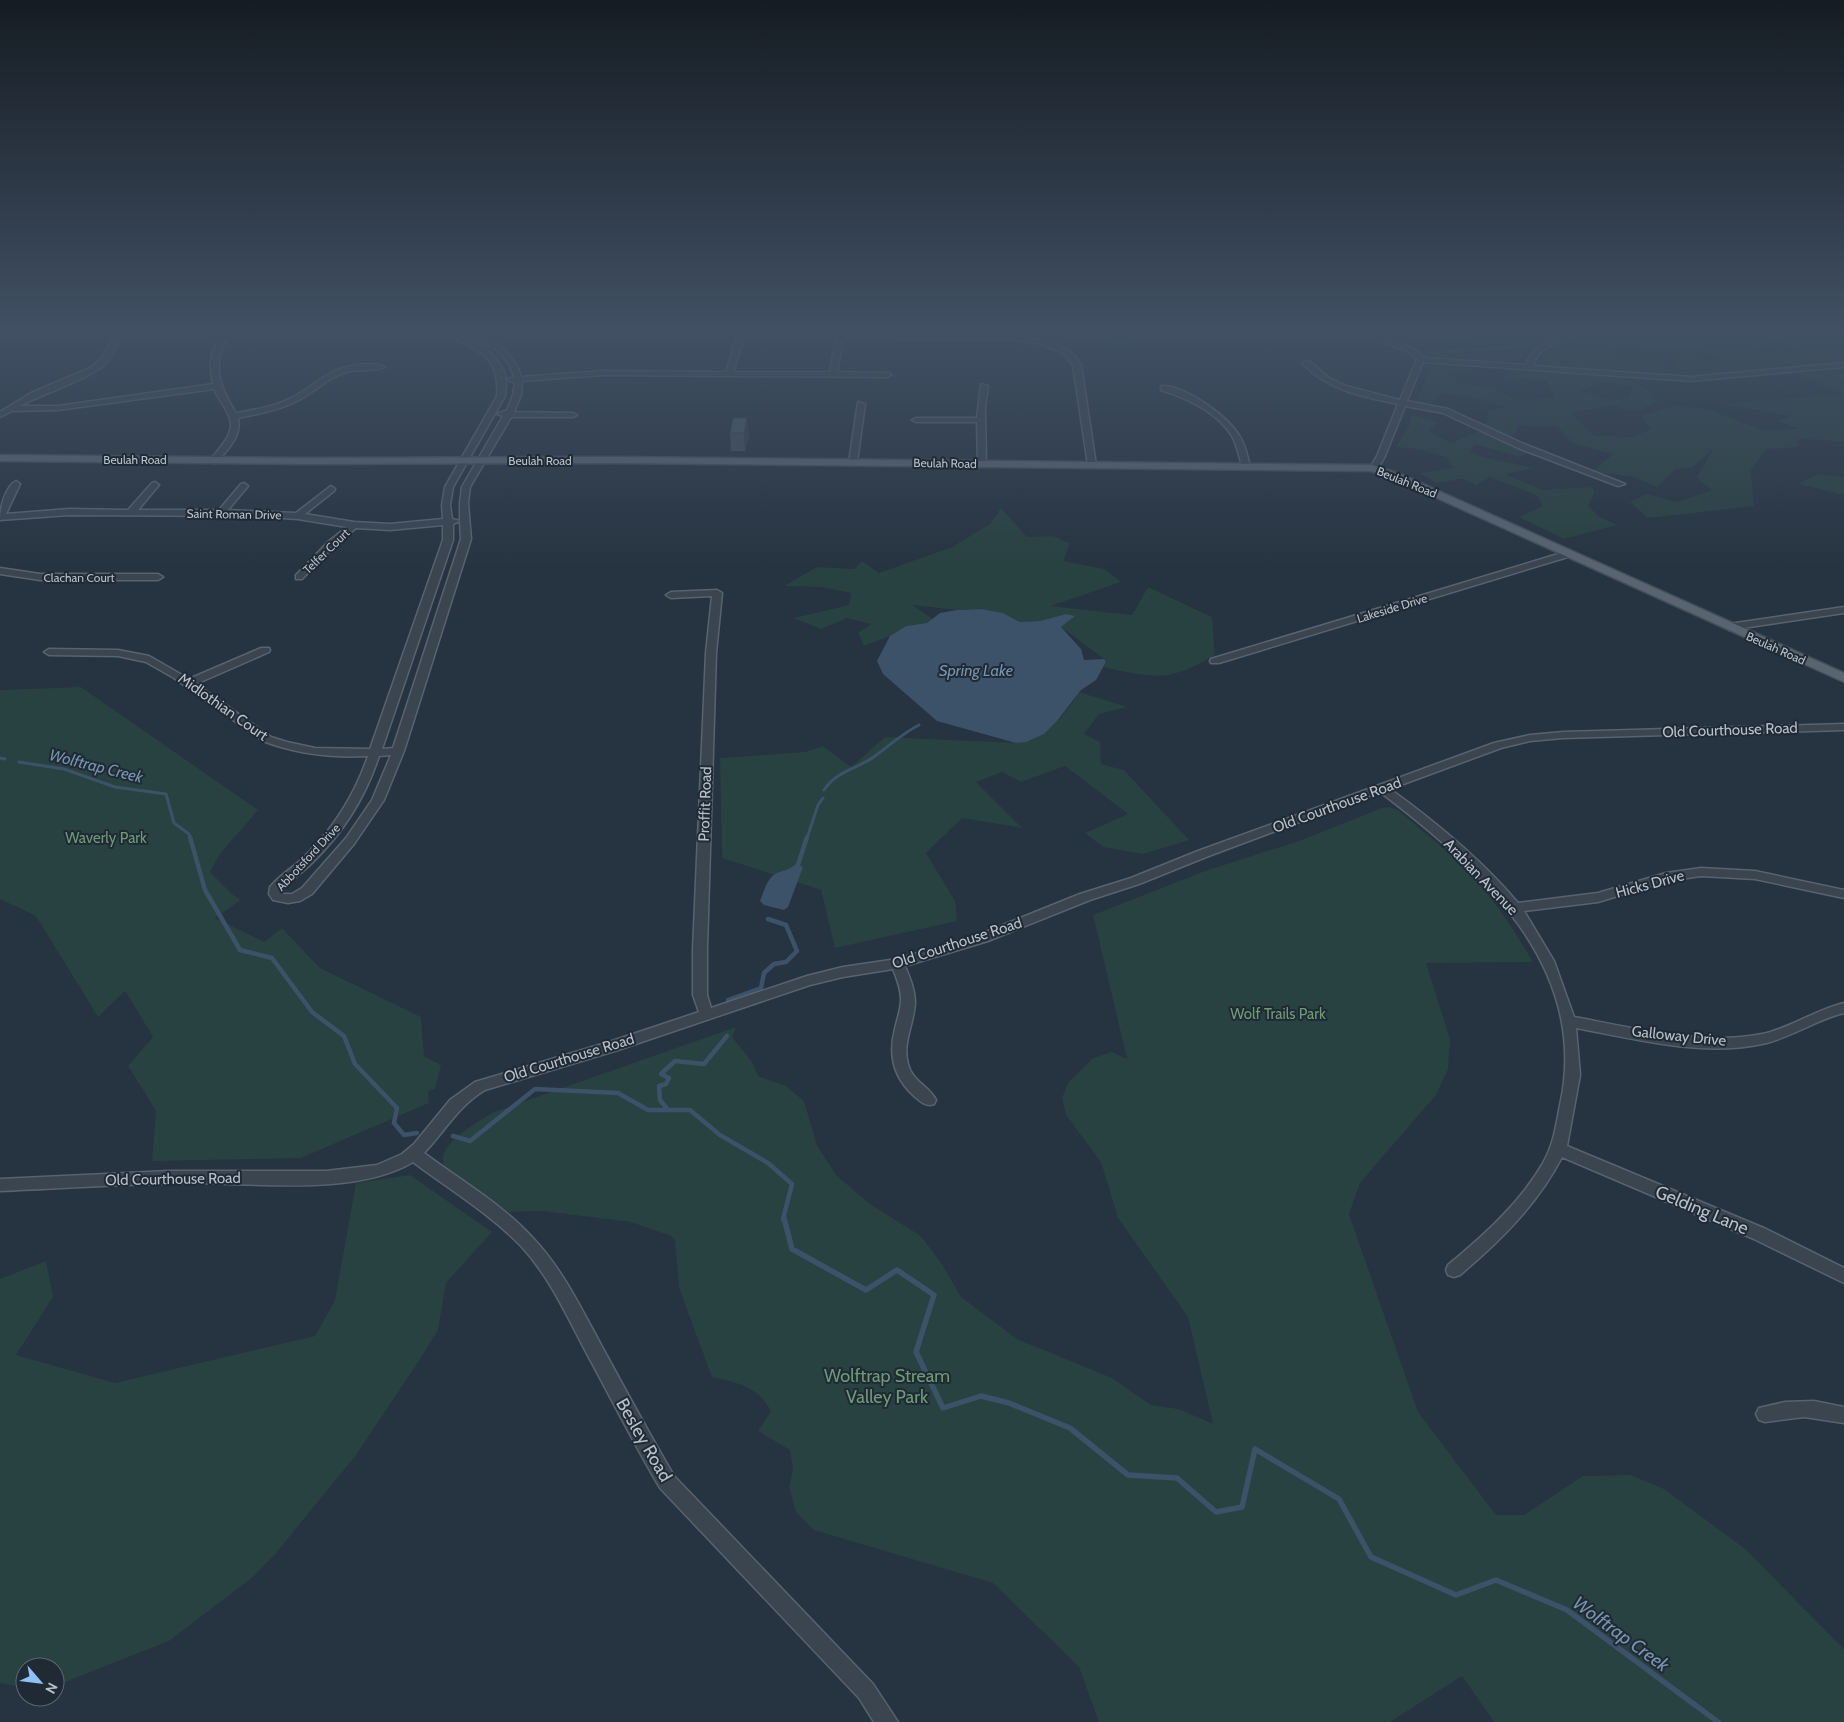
<svg xmlns="http://www.w3.org/2000/svg" width="1844" height="1722" viewBox="0 0 1844 1722" font-family="Cabin,sans-serif">
<style>
.green{fill:#284141;fill-rule:evenodd}
.water{fill:#3c5269}
.lines{fill:none;stroke-linecap:round;stroke-linejoin:round}
.stream-far3{stroke:#3c5269;stroke-width:2.5}
.stream-far2{stroke:#3c5269;stroke-width:3}
.stream-far1{stroke:#3c5269;stroke-width:4.5}
.stream{stroke:#3c5269;stroke-width:5.5}
.minor-casing{stroke:#58636e;stroke-width:3}
.major-casing{stroke:#444e59;stroke-width:3}
.minor{fill:#3a4550;fill-rule:evenodd}
.major{fill:#586470;fill-rule:evenodd}
.wall{fill:#404d58}
.shaded-wall{fill:#343e47}
.building{fill:#4a5966;stroke:#343e47}
.labels{text-anchor:middle;dominant-baseline:central;stroke-width:4;stroke-linejoin:round;paint-order:stroke}
.far-street-label{font-size:12px;fill:#b7c0cb;stroke:#1f2a35}
.street-label{font-size:15px;fill:#b7c0cb;stroke:#1f2a35}
.park-label{font-size:15px;fill:#6e9b74;stroke:#1f2a35}
.water-label{font-size:16px;font-style:italic;fill:#7793ad;stroke:#1f2a35}
.near-street-label{font-size:18px;fill:#b7c0cb;stroke:#1f2a35}
.near-park-label{font-size:18px;fill:#6e9b74;stroke:#1f2a35}
.near-water-label{font-size:19px;font-style:italic;fill:#7793ad;stroke:#1f2a35}
</style>
<rect width="100%" height="100%" fill="#263340"/>
<path class="green" d="M897,329h148l4,3 -22,5 -122,-3z
M1073,329h39l15,7 1,10 -30,-7 -11,-6z
M1597,329h52l11,5 32,4 2,-9h92l-6,5 33,7 25,-2 -32,-10h38v34l-131,13 -42,1 -130,-10 1,-11 18,-13zM1773,338l21,7 6,7 -44,1 -5,-5zM1617,344l42,5h39l25,10 -15,2 -30,-8v13l-6,3 -19,-6 -53,-7z
M1502,339l36,3 -12,8 -8,13 -4,1 -79,-5 -7,-1 -6,-7z
M1430,364l49,3 -27,8 6,8 37,6 22,12 38,-4 -7,-16 -38,-4 -1,-8 113,8 26,13 9,11 -21,11 -23,-7 -43,8 25,23 37,1 19,-8 -9,-13 31,-10 33,3 57,21 38,-1 -25,-8 15,-5 -70,-12 120,-10 -43,-21 46,-4v73l-45,-4 -1,9 -32,2 -15,21 3,36 -106,12 -18,-16 17,-8 30,8 35,-12 -16,-12 18,-30 -22,20 -17,1 -18,18 -26,-11 -31,-3 -7,-2 20,-17 -41,-11 -15,-17 -38,-1 -8,14 -26,-12 4,-18 17,-1 -24,-9 -39,-6 -14,12 -13,-2c4,-14 13,-25 14,-39zM1602,382l31,4 -5,12 -19,2 -29,-9z
M1413,415l25,7 -9,10 22,11 29,-12 50,21 -11,5 -44,-13 -5,8c21,10 42,9 63,17l-28,5 38,16 48,-3 4,4 -7,15 10,10 19,9 -53,14 -45,-22 24,-11 -5,-10 -48,-19 -14,8 -14,-6 -26,4 -17,-10 34,-5 -7,-11 -26,-8 -24,-2 12,-19z
M1818,474l26,3v18l-46,-11z
M1001,508l26,29 26,-1 17,8 -7,17 42,8 16,13 -70,24 81,9 16,-28 64,30 3,38c-46,28 -62,23 -112,12l3,-5 -2,-3 -43,-32 13,-11 -8,-2 -26,7 -20,1 -17,-9 -21,-4 -25,1 -45,-5 21,14 -6,4 -21,3 -16,10 -26,10 -6,-13 13,-9 -24,-6 -26,11 -28,-11 56,-13 2,-12 -30,-6 -37,-1 33,-19 37,2 8,-8 17,12 73,-26 38,-23z
M81,687l177,123 -39,45 -9,17 23,23 8,5 -26,18 49,24 18,-14 38,40 101,49 3,39 17,9 -6,24 -7,2 1,12 -128,55 -149,3 4,-50 -28,-45 25,-29 -28,-46 -27,26 -62,-101 -36,-17v-209z
M1079,692l49,15 -29,7 -15,20 16,8 1,22 23,6 65,70 -46,14 -40,-7 -18,-14 43,-19 -63,-48 -44,16 -19,-10 -26,10 46,46 -60,-10 -36,35 29,48 2,20 -122,27 -14,-58 -99,-32 -2,-100 85,-6 18,-6 28,21 34,-30 131,6c28,-4 49,-27 63,-51z
M1389,807l9,3c28,24 58,47 82,75 21,24 37,50 53,77l-107,1 24,76 -2,30 -12,26 -76,88 -11,31 69,198 78,103h28l59,-39 48,-1 33,14 80,59 100,101v73h-350l-32,-46 -72,46h-291l-20,-55 -86,-84 -179,-53 -18,-18 -7,-25 4,-17 -3,-20 -32,-19 13,-20c-14,-25 -33,-28 -59,-34l-33,-89 -4,-48 -4,-4 -40,-14 -89,-11 -33,1 -64,-45c-13,-21 34,-46 49,-55l242,-85 -4,10 20,25 6,14 28,10 18,15 13,44 19,30 34,29 51,32 21,28 19,33 56,42 95,39 39,27 28,4 34,15 -25,-107 -70,-99 -17,-56 -35,-47 -4,-17 6,-15 25,-25 19,-6 15,7 -34,-144 112,-44 94,-30 83,-33z
M410,1175l82,57 -46,51 -8,47 -17,28 -65,97 -80,98 -23,24 -84,64 -114,45v-19h-30v21l-25,-5v-404l46,-18 7,36 -37,58 99,28 200,-47 20,-36 21,-117z"/>
<path class="water" d="M982,609l21,4 17,9 20,-1 26,-7 9,2 -14,11 20,22 3,11 20,-1 2,3 -10,18 -15,10 -24,31 -13,13 -18,8 -10,1 -79,-22 -54,-47 -6,-13 13,-25 16,-10 21,-3 13,-10 17,-3z
M796,864l7,3 -15,40 -4,3 -20,-5 -4,-4c4,-9 7,-24 17,-28 7,-3 12,-3 19,-9z"/>
<g class="lines">
<path class="stream-far3" d="M1052,334l5,-5
M1431,353l96,-7 18,-7 -2,-2 21,-8"/>
<path class="stream-far2" d="M0,758l5,1
M19,762l45,7 51,18 51,7 8,29 15,11 1,4
M824,790c13,-20 34,-21 51,-34 15,-11 28,-23 44,-31
M807,838l11,-33 5,-7"/>
<path class="stream-far1" d="M190,837l15,53 35,60 32,8 40,54 32,24 11,28 42,44 -3,15 10,12 13,-2
M797,868l10,-31
M728,1000l33,-12 3,-15 10,-9 12,-2 11,-11 -11,-26 -18,-6
M668,1110l-8,-10 -1,-14 7,-2 3,-6 -8,-4 14,-13 29,3 23,-28
M453,1136l17,5 65,-52 83,4 30,17h42l30,25 48,28 24,21 -9,35"/>
<path class="stream" d="M784,1218l8,31 74,41 31,-20 37,25 -18,57 27,56 38,-12 28,7 61,25 58,47 49,3 39,34 26,-5 13,-58 84,50 32,58 85,38 40,-15 71,30 151,112"/>
<g class="minor-casing">
<path id="minor" d="M118,329h7c-6,11 -11,25 -19,34 -17,17 -63,30 -86,43h38l155,-22c-5,-20 -1,-39 12,-55h8c-23,31 -16,54 3,84 18,-3 36,-6 53,-14 30,-14 38,-33 77,-35 6,0 14,0 19,3 -7,4 -28,2 -38,5 -19,5 -32,20 -50,29 -18,9 -39,13 -59,17 4,18 -10,31 -21,44l-3,1 -4,-3c10,-13 28,-28 18,-46 -4,-9 -10,-16 -14,-25l-156,21 -46,1 -12,6v-5l31,-19 59,-25 11,-9z
M292,329h31l1,1c-7,4 -25,3 -32,-1z
M434,329c24,-1 58,18 69,40 4,9 3,18 2,27l-52,91 -3,18 2,14 8,2v-18l2,-16 41,-71 -6,-2 10,-4 6,-15 2,-13 -9,-2 8,-3c-4,-17 -23,-36 -41,-37v-3l-16,-8h9l14,6 18,-6h10l-23,8c16,10 32,21 36,40l82,-6 123,1 14,-43h7l-14,43h97l8,-43h6v5l172,2 26,4 19,6 14,10 6,9 15,100 -4,3 -4,-3 -15,-100 -9,-11 -8,-4 -15,-6 -25,-4 -173,-2 -6,34 53,1 1,2 -4,2 -284,-2 -81,6 -1,14 -7,17 59,1 4,2 -4,2h-62l-41,70 -2,16 3,36 -67,212 -20,49 -30,44 -42,50 -12,7 -12,2 -15,-3 -4,-6 1,-7c10,-12 24,-20 35,-31 29,-28 50,-62 63,-100 -37,2 -71,-2 -105,-15l-89,-63 -28,-16 -28,-6 -69,-1 -5,-3 5,-3 69,1 31,6 40,23 72,-31h8l1,2 -1,2 -73,32 75,53 16,5 28,6 55,1 73,-209v-15l-53,5 -34,-2 -22,18 -32,33h-6v-4l32,-33 19,-15 -49,-8 -48,-3 -181,-1 -69,5c0,-12 5,-33 16,-39l4,3 -14,30 63,-5 59,1 24,-27 3,-1 4,3 -21,25h81l22,-26 3,-1 4,3 -20,24 68,3 35,-27 4,3 -1,2 -29,23 49,8 36,2 53,-5 -1,-14 3,-18 52,-91c3,-33 -13,-45 -41,-57 -7,-3 -16,-6 -22,-10zM460,521l1,18 -68,209 -11,1 71,-209v-16zM391,755l-19,45 -26,38 -44,50 -10,6h-10l1,-5c9,-10 20,-17 29,-26 31,-30 54,-67 67,-107z
M1348,329c20,0 63,14 77,29l101,7c7,-23 39,-36 61,-36 -17,14 -46,10 -54,37l158,11 153,-14v4l-153,14 -268,-19 -16,39 41,8 76,35 101,40 -7,2 -100,-38 -75,-35 -38,-7 -20,50 -8,14 -3,1 -4,-3 7,-12 21,-52c-35,-7 -71,-14 -96,-41l7,-2 20,17 17,8 54,14 17,-41 -10,-8z
M981,384l7,2 -3,22 1,56 -4,3 -4,-3 -1,-42h-61l-4,-2 4,-2h61z
M1161,386c23,-2 68,31 79,51 6,9 7,19 10,29l-1,2 -7,-2c-3,-10 -5,-21 -10,-30 -15,-24 -45,-38 -71,-46z
M858,402l7,2 -8,58 -4,3 -4,-3z
M1568,551l3,1v4l-352,107h-8l-1,-2 1,-2z
M0,568l40,6h118l5,3 -5,3h-118l-40,-6z
M717,590l5,3 -6,60 -9,296v46l4,13 96,-32 36,-9 54,-8 81,-24 102,-41 51,-16 67,-27 296,-108 36,-8 33,-3 281,-8v6l-281,8 -33,3 -29,7 -111,41c47,34 91,70 128,114l80,-10 68,-20 35,-5 54,3 89,19v8l-89,-19 -54,-3 -34,5 -69,21 -74,9 30,50 20,56c61,11 127,29 188,17 29,-6 53,-24 82,-31v10c-29,7 -53,25 -82,31 -61,13 -126,-5 -186,-16l4,47 -13,71 199,83 78,39v15l-90,-44 -192,-82c-25,48 -62,84 -102,118l-6,2 -6,-2 -2,-5 2,-5c36,-30 72,-62 95,-102 11,-19 13,-38 17,-58 31,-138 -81,-238 -180,-313l-174,65 -67,27 -49,16 -102,41 -83,25c5,12 10,24 10,37 -1,21 -13,40 -7,61 4,17 21,22 28,36l-2,4c-8,3 -13,-2 -20,-8 -20,-18 -26,-41 -19,-67 2,-10 6,-19 6,-30 0,-10 -4,-20 -8,-30l-50,8 -33,8 -192,65 -133,40c-27,16 -40,41 -61,63 36,27 78,51 108,84 29,30 48,69 68,106 24,44 48,89 74,133l199,208 25,38h-24l-15,-24 -199,-210c-26,-44 -49,-90 -74,-136 -19,-36 -37,-76 -65,-106 -31,-32 -72,-57 -108,-84 -57,34 -154,21 -220,21 -64,1 -129,5 -193,8v-12l169,-8h157l51,-6 25,-11 12,-10 36,-44 25,-18 134,-40 90,-30 -6,-17v-46l13,-296 6,-57 -41,2 -5,-3 5,-3z
M1844,607v6l-115,17 -5,-3 5,-3z
M1814,1401l30,6v16l-40,-6 -39,5 -6,-2 -3,-6 3,-6 26,-6z"/>
</g>
<g class="major-casing">
<path id="major" d="M0,455l309,3 308,-1 755,8 31,10 441,198v9l-449,-203 -24,-8 -754,-8 -308,1 -309,-3z"/>
</g>
<use href="#minor" class="minor"/>
<use href="#major" class="major"/>
</g>
<path class="wall" d="M733,418l16,18 -4,15h-14l-1,-18z"/>
<path class="shaded-wall" d="M747,418l2,18 -4,15 -1,-18z"/>
<path class="building" d="M733,418h14l-3,15h-14z"/>
<linearGradient id="sky" x2="0" y2="1"><stop stop-color="#151c23"/><stop offset="0.58" stop-color="#415064"/><stop offset="1" stop-color="#415064" stop-opacity="0"/></linearGradient>
<rect width="1844" height="570" fill="url(#sky)"/>
<g class="labels">
<g class="far-street-label">
<text x="135" y="459">Beulah Road</text>
<text x="540" y="460">Beulah Road</text>
<text transform="translate(945 463) rotate(1)">Beulah Road</text>
<text transform="translate(1407 482) rotate(22)">Beulah Road</text>
<text transform="translate(234 514) rotate(1)">Saint Roman Drive</text>
<text transform="translate(326 551) rotate(-44)">Telfer Court</text>
<text x="79" y="577">Clachan Court</text>
<text transform="translate(1392 608) rotate(-17)">Lakeside Drive</text>
<text transform="translate(1776 648) rotate(24)">Beulah Road</text>
<text transform="translate(308 857) rotate(-47)">Abbotsford Drive</text>
</g>
<g class="street-label">
<text transform="translate(223 707) rotate(35)">Midlothian Court</text>
<text transform="translate(1730 730) rotate(-2)">Old Courthouse Road</text>
<text transform="translate(705 804) rotate(-88)">Proffit Road</text>
<text transform="translate(1337 805) rotate(-20)">Old Courthouse Road</text>
<text transform="translate(1481 877) rotate(46)">Arabian Avenue</text>
<text transform="translate(1650 884) rotate(-15)">Hicks Drive</text>
<text transform="translate(957 943) rotate(-18)">Old Courthouse Road</text>
<text transform="translate(1679 1036) rotate(6)">Galloway Drive</text>
<text transform="translate(569 1058) rotate(-17)">Old Courthouse Road</text>
<text transform="translate(173 1179) rotate(-1)">Old Courthouse Road</text>
</g>
<g class="park-label">
<text x="106" y="838">Waverly Park</text>
<text x="1278" y="1014">Wolf Trails Park</text>
</g>
<g class="water-label">
<text x="976" y="670">Spring Lake</text>
<text transform="translate(96 766) rotate(14)">Wolftrap Creek</text>
</g>
<g class="near-street-label">
<text transform="translate(1702 1210) rotate(23)">Gelding Lane</text>
<text transform="translate(644 1440) rotate(60)">Besley Road</text>
</g>
<g class="near-park-label">
<text x="887" y="1376">Wolftrap Stream<tspan x="887" dy="21">Valley Park</tspan></text>
</g>
<g class="near-water-label">
<text transform="translate(1621 1634) rotate(36)">Wolftrap Creek</text>
</g>
</g>
<g transform="translate(40 1682) rotate(118)"><circle r="24" fill="#1f2a35" stroke="#5c6671"/>
<path d="M0-4L9 19L0 12L-9 19Z" fill="#8fc0f7"/>
<text y="-8" font-size="14" font-weight="bold" text-anchor="middle" fill="#b7c0cb">N</text>
</g>
</svg>
